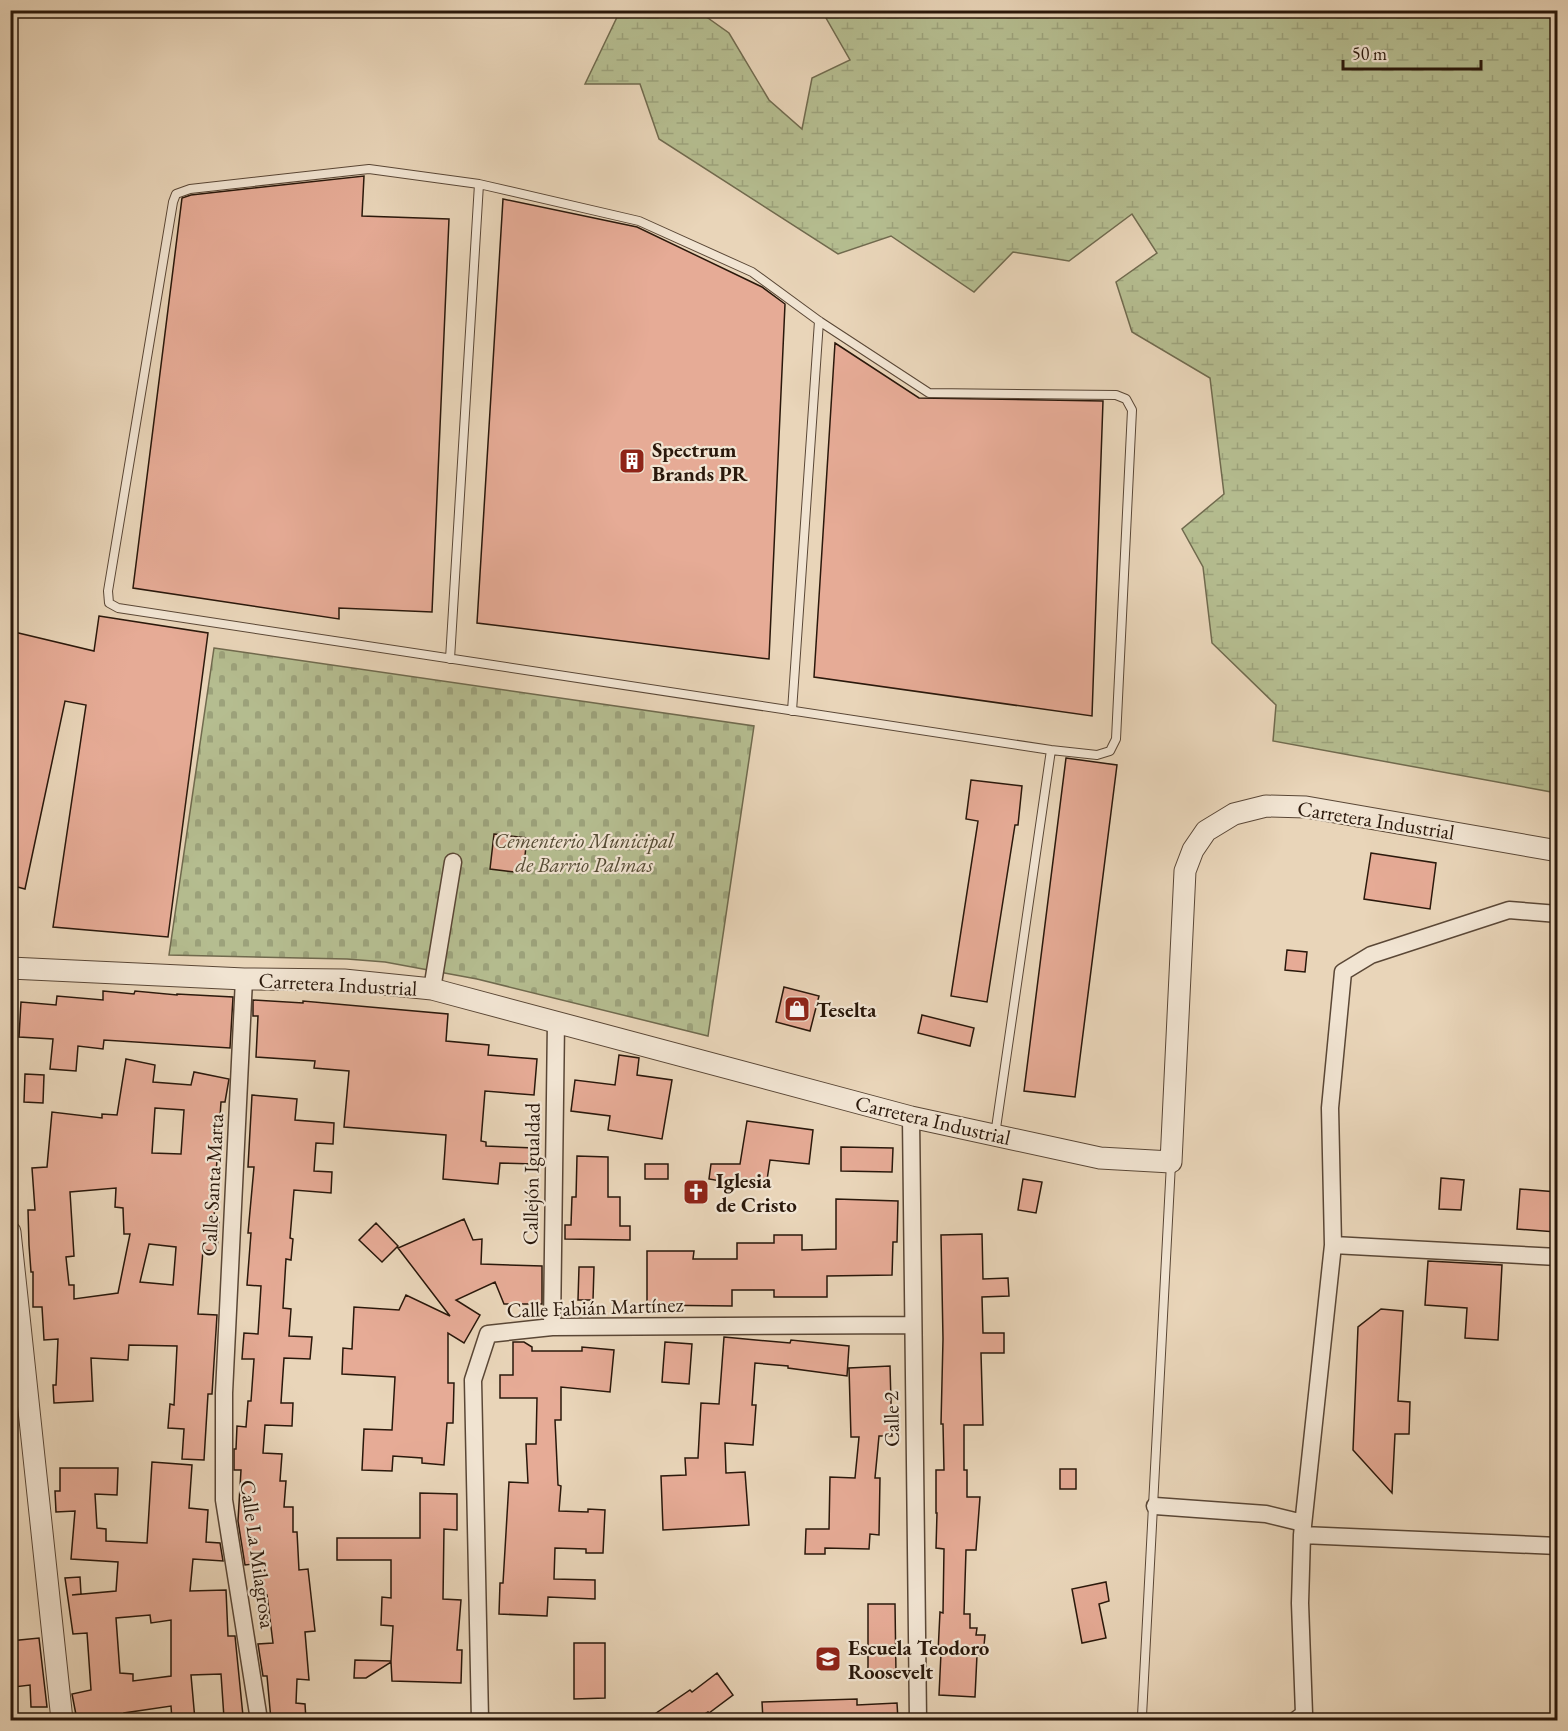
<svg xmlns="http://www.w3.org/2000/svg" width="1568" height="1731" viewBox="0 0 1568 1731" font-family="'EB Garamond',serif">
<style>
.wetland{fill:url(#wetland-marsh);stroke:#706a4e;stroke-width:1.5}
.cemetery{fill:url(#cemetery-stones);stroke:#706a4e;stroke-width:1.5}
.building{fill:#e6ab96;stroke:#2a180b;stroke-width:1.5;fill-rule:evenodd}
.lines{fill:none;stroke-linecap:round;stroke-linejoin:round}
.service-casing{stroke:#5a4736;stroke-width:10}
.minor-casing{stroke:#5a4736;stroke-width:19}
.tertiary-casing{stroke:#5a4736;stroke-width:23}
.service{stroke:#f1e4d2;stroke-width:8}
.minor{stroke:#f1e4d2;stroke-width:16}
.tertiary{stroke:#f1e4d2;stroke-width:21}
.labels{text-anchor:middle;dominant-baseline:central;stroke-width:4.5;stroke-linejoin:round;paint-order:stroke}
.poi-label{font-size:21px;font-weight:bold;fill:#2a180b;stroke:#f1e4d2;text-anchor:start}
.street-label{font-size:21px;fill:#2a180b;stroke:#f1e4d2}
.park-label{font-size:21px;font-style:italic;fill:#544a33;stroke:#f1e4d2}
</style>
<defs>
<pattern id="wetland-marsh" width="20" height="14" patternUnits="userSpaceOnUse" patternTransform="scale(1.5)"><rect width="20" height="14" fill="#b5bd90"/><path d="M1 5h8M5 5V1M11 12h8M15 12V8" fill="none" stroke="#9ca27b"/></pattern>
<pattern id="cemetery-stones" width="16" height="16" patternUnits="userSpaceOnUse" patternTransform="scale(1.5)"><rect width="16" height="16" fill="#b5bd90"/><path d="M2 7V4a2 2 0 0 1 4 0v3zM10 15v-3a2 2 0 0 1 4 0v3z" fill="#9ca27b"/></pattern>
</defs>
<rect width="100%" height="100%" fill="#e9d5b9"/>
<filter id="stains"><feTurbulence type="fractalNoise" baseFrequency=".00333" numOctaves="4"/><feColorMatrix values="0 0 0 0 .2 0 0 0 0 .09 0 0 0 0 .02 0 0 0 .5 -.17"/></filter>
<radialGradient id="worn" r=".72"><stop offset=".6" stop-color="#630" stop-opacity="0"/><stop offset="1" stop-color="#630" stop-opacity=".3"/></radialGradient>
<path class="wetland" d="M620,11h78l31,22 40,67 33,29 10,-51 38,-18 -28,-49h735v782l-284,-52 3,-36 -64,-62 -9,-76 -21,-38 42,-35 -14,-116 -78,-46 -16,-50 41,-29 -25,-39 -63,47 -56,-9 -39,40 -83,-56 -53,18 -179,-115 -19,-55h-55z"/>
<path class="cemetery" d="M214,648l540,78 -46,310 -231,-57 -92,-17 -38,-3 -178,-4z"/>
<path class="building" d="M364,176l-2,40 87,3 -17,393 -93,-4v11l-206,-31 49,-390 9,-3z
M503,199l134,28 125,60 23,17 -16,355 -292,-36z
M835,343l84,55 184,3 -11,315 -278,-39z
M99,616l109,17 -40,304 -115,-10 33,-222 -21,-4 -40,188 -15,-4v-254l84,20z
M1066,758l51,7 -42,332 -51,-6z
M971,780l51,6 -4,39h-3l-28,177 -36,-6 27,-175 -12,-2z
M494,834l33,4 -4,35 -33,-4z
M1371,853l65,10 -6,46 -66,-10z
M1287,950l20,2 -2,20 -20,-2z
M784,987l35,9 -9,35 -34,-9z
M103,991l31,3 1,-3 42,4v-1l56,3 -3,51 -126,-8 -1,9 -25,-3 -2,25 -26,-2 3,-30 -34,-2 2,-35 35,3 1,-9 46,4z
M253,1000l50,3v-2l145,13 -2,27 43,4 -1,10 49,4 -3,36 -49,-4 -4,50 5,1v4l49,2v16l-35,-1 -2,21 -55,-5 3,-44 -102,-8 5,-56 -35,-3 1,-7 -59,-4 2,-41h-5z
M922,1015l52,13 -4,18 -52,-13z
M619,1055l20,3 -2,17 35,5 -10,59 -54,-9 2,-14 -39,-5 4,-31 40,5z
M126,1059l29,6 -2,17 38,3 3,-13 35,7 -4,23h-4l-5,72 -2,47 5,1 -2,29 -14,-1 -5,64 19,1 -5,79h-4l-4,66 -22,-1 2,-30 -16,-1 2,-24 4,1 3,-59 -48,-1 -1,15 -37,-2 2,43 -39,2 -1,-18h3l2,-46 -14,1 -2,-33h-9v-35h-2l-2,-27 -1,-35h7l-3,-42 15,-1 5,-55 50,6v-4l15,1zM155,1108l29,2 -3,44 -29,-1zM116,1188l-1,19 8,1 1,26h6l-12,59 -44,6v-14h-5l-3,-28 8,-1 -4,-64zM149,1244l27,3 -3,38 -33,-3z
M25,1074l19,1 -1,28 -19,-1z
M252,1095l45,4 -2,21 39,3 -1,21 -17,-1 -2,28 18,1 -1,21 -37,-3 -4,48 3,1 -2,21 -5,-1 -3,49 8,1 -2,27 23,1 -2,22 -26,-1 -3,45h12l-1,23 -27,-1 -2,28 19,1 -2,27h6l-2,26h9v25h4l2,38 9,-1 7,62 -10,1 4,48 -12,-1 -1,24 9,1 1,16h-35l-4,-44h-4l-5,-32 15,-1 -6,-48h-12l-2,-31 -8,1 -7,-44 3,-51h-7v-21h2l1,-23 9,1 2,-26h3l3,-42h-12l2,-26 14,1 3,-48 -14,-1 4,-52h-3l6,-66h-6z
M747,1121l66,9 -4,34 -39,-4 -3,20 -12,-2 -1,9 -45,-8 2,-15h29z
M841,1147l52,1 -1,24 -51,-1z
M577,1156l31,1v40h12v29h10v14l-65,-1v-14h6l1,-28h4z
M645,1164h23v15h-23z
M1441,1178l23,2 -3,30 -22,-1z
M1023,1179l19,3 -6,31 -18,-3z
M1520,1189l37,3 -1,40 -39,-3z
M836,1199l62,2 -1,41h-4l-1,33 -65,1v21h-53v-7h-42v16l-85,-1v-54h47l-1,8h44v-16h37v-8h28v15l34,-1z
M464,1219l9,21 9,-1 -1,25 61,2v38h-38l-9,-22 -39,18 24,15 -16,28 -16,-10v50h6l-1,40h-6l-3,42 -22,-2v-5l-29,-2 -1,15 -30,-1 2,-41 28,1 3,-53 -53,-3 1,-26 9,1 2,-42 45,3 7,-15 44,21 -52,-68z
M376,1223l22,23 -16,16 -23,-22z
M982,1234l1,45 25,-1 1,18 -27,1 1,36h21v20h-23l2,72h-19v45h3v27h13l-4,53h-10l-2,64h6v14h7l-1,7h9l-2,21 -6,-1 -2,42 -36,-2 2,-42h-3l2,-41 3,1 1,-64 -8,-1 1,-35h-1v-43h8l-1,-46h-2l2,-85 -2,-104z
M1428,1261l74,4 -4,75 -33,-2 2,-30 -42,-3z
M579,1267h15l-1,33h-15z
M1381,1309l22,2 -5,90 12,1 -1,32h-14l-3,59 -39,-43 5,-123z
M724,1337l66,6 1,-3 58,6 -2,30 -59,-8v-2l-33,-3 -3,42h4l-3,40 -28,-2 1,30 19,-1 4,53 -86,5 -2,-54 25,-1 -1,-17h13l3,-55 18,1z
M513,1342h11l8,5v4h50v-4l32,3 -4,42 -49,-5v33h-6l3,65 3,1 -2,25 29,1v-3l17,1 -2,43h-17v-4l-31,-1 -1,31 41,1v19l-47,-2 -1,19 -48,-2 1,-31h3l6,-101 19,1 -2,-39h10l1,-46h-37v-23h13z
M665,1342l27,2 -3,40 -27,-2z
M890,1366l2,70h-13l-4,42h5l-1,57 -9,-1 -1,15 -44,-1v6h-20l1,-25h23l1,-52 25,1 4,-41h-8l-2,-69z
M152,1462l40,3 -3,43 19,2 -2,32 14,1 3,18 -30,-2 -3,32 36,-1 2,46h7l8,80 -19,2 -3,-44 -30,1 4,45h-23l-1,-14 -47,7v7h-47l-5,-26 19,-4 -4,-57 -14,1 -8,-56 15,-1 1,17 -9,1 44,-4 2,-29 -47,-3 4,-48 -19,1 -1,-21h5v-23h58l-1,27 -22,-1 2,34 9,1v12l41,2zM150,1615l1,8 20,-3v56l-38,5v-7l-13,-1 -4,-55z
M1060,1469h16v20h-16z
M420,1493l37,1v36l-13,-1 -1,70 18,1 -4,50h5l-1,33 -69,-2 -1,-19 -25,16h-12l1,-18 36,1 2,-35 -12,-1 1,-28 9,1v-38h-54v-22h83z
M1106,1582l3,19 -10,3 7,34 -24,5 -10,-54z
M868,1604h27l1,70h-28z
M39,1638l8,69h-16l-1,-22 -16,2 -4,-46z
M574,1643h31v55l-31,1z
M717,1673l16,22 -24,18 -1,-1 -13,8h-49l44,-30 2,2z
M857,1699v6l40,-2 1,17h-135l-1,-18z"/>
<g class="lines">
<g class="service-casing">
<path id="service" d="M369,169l110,15 160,37 113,51 67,49 110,72 187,2 10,4 6,11 -16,329 -6,12 -13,4 -46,-5 -933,-142 -9,-5 -1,-12 65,-389 3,-8 14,-5z
M450,659l29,-475
M792,711l27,-390
M995,1135l56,-385
M1142,1716l29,-553"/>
</g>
<g class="minor-casing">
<path id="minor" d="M244,979l-20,414v107l35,220
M432,989l21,-127
M911,1117l7,603
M1333,1245l225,12
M552,1327l4,-306
M1155,1506l111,8 37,9
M1302,1535l256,11
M480,1720l-7,-340 15,-46 64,-7 361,-2
M1296,1720l8,-6 -4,-111 2,-68 31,-290 -3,-137 13,-136 28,-17 138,-45 49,4"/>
</g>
<g class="tertiary-casing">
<path id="tertiary" d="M10,968l234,11 100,1 88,9 479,128 189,41 71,4 14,-291 8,-21 13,-19 28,-17 32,-8 40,1 252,44
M10,1232l52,488"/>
</g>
<use href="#service" class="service"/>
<use href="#minor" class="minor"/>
<use href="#tertiary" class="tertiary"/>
</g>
<defs>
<g id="building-square" transform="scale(1.35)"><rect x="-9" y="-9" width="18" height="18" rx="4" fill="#8f2418" stroke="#f1e4d2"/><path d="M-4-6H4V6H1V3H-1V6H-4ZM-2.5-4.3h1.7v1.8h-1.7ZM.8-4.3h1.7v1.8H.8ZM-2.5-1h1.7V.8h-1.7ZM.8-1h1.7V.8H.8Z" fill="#fff"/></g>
<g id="shop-square" transform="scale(1.35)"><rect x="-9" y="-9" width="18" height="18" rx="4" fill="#8f2418" stroke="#f1e4d2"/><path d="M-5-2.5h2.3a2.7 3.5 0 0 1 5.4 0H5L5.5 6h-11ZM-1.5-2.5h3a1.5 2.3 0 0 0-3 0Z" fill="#fff"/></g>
<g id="church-square" transform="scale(1.35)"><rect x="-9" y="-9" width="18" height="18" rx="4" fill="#8f2418" stroke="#f1e4d2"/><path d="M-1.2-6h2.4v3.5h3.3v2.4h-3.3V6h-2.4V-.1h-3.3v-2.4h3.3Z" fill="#fff"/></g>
<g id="school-square" transform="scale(1.35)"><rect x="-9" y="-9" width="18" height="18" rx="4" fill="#8f2418" stroke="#f1e4d2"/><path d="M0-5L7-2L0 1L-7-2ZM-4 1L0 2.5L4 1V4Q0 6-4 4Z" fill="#fff"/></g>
</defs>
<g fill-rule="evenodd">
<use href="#building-square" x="632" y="461"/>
<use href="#shop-square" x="797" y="1009"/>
<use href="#church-square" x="696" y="1192"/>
<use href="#school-square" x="828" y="1659"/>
</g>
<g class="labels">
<g class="poi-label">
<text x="652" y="449">Spectrum<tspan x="652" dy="24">Brands PR</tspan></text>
<text x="816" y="1009">Teselta</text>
<text x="716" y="1180">Iglesia<tspan x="716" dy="24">de Cristo</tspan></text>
<text x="848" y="1647">Escuela Teodoro<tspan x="848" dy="24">Roosevelt</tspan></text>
</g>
<g class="street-label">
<text transform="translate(1376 820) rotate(9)">Carretera Industrial</text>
<text transform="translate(338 984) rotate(3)">Carretera Industrial</text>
<text transform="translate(933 1120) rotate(13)">Carretera Industrial</text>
<text transform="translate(531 1174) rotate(-89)">Callejón Igualdad</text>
<text transform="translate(212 1185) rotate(-87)">Calle Santa Marta</text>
<text transform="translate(595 1307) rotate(-2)">Calle Fabián Martínez</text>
<text transform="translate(891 1419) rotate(-91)">Calle 2</text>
<text transform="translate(258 1554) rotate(82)">Calle La Milagrosa</text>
</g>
<g class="park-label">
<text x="584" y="840">Cementerio Municipal<tspan x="584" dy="24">de Barrio Palmas</tspan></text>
</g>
</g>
<rect width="1568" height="1731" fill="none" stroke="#e9d5b9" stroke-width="36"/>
<rect x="12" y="12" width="1544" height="1707" fill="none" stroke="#2a180b" stroke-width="3"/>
<rect x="18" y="18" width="1532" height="1695" fill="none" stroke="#2a180b" stroke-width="1.5"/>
<path d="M1343 60v9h138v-9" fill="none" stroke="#2a180b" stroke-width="3"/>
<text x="1352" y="60" font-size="18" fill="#2a180b" stroke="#f1e4d2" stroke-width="4.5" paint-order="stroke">50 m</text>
<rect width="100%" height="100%" filter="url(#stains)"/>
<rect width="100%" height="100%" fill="url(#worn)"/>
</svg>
